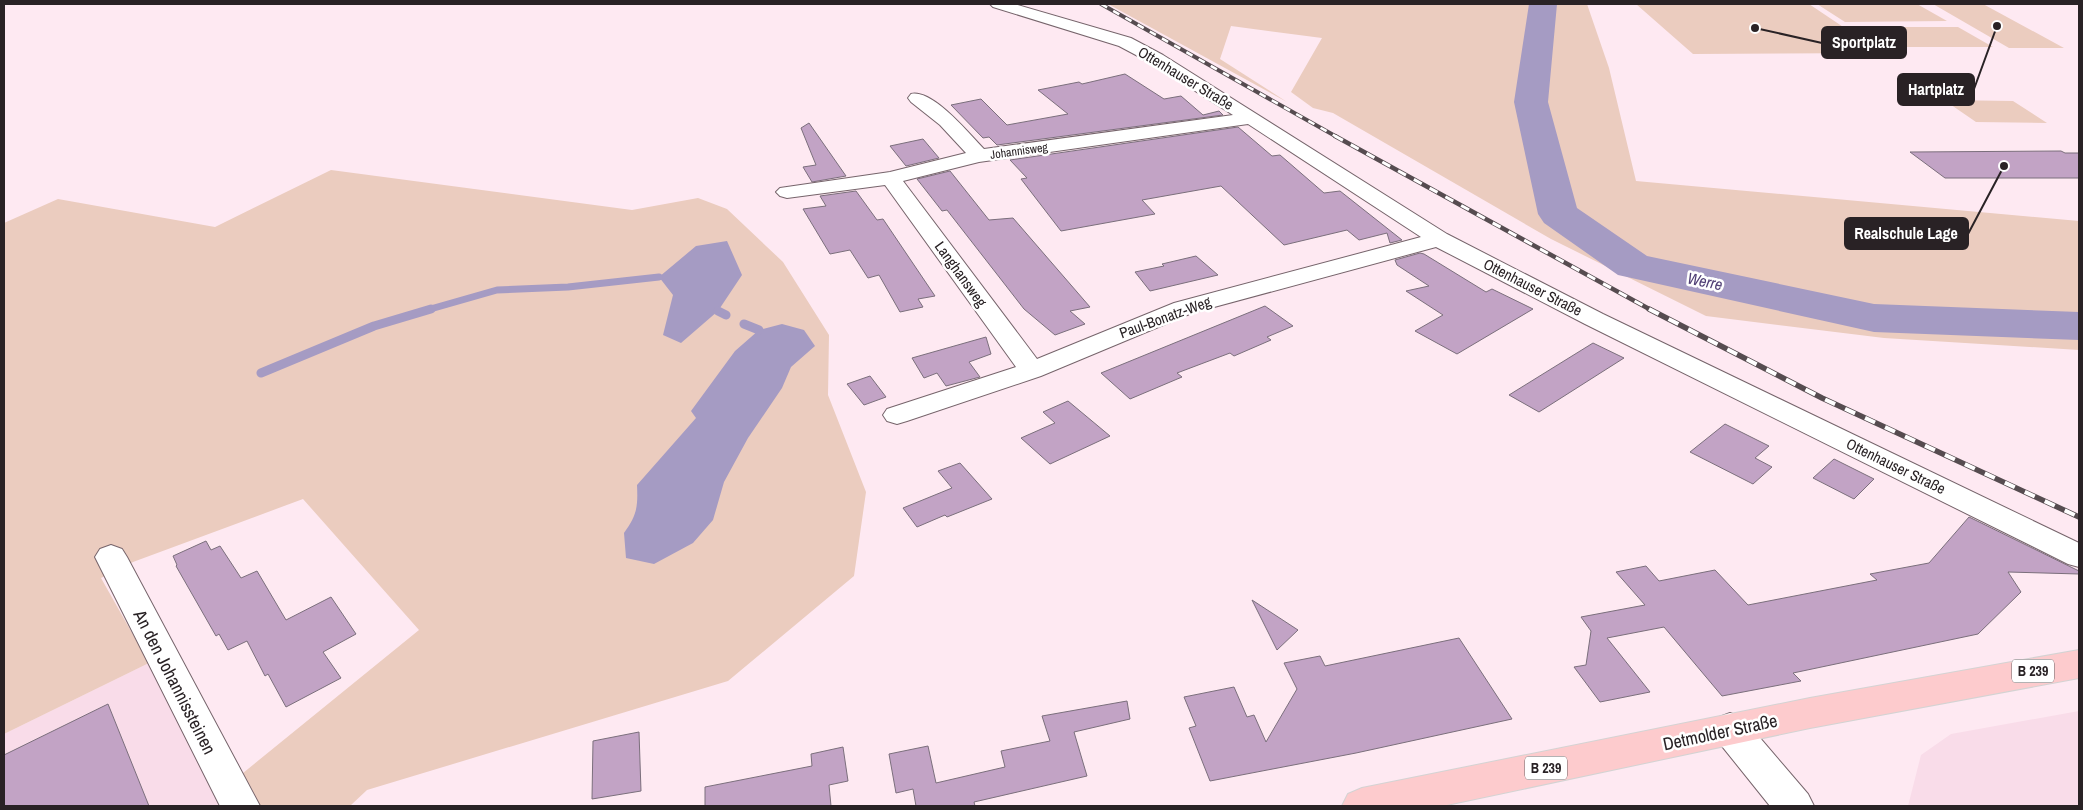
<svg xmlns="http://www.w3.org/2000/svg" width="2083" height="810" viewBox="0 0 2083 810" font-family="'Archivo Narrow',sans-serif">
<style>
.built{fill:#f9dce9}
.green{fill:#ebccbf}
.water{fill:#a59bc3}
.lines{fill:none;stroke-linecap:round;stroke-linejoin:round}
.stream-far1{stroke:#a59bc3;stroke-width:7}
.stream{stroke:#a59bc3;stroke-width:9}
.river{fill:#a59bc3;fill-rule:evenodd}
.building{fill:#c2a3c5;stroke:#7b6f7c}
.street-casing{stroke:#76646b;stroke-width:2}
.primary-casing{stroke:#d4d3d3;stroke-width:2}
.street{fill:#fff;fill-rule:evenodd}
.primary{fill:#fdcbcd;fill-rule:evenodd}
.rail-far2-casing{stroke:#564c50;stroke-width:4}
.rail-far1-casing{stroke:#564c50;stroke-width:4.5}
.rail-casing{stroke:#564c50;stroke-width:5.5}
.rail-far2{stroke:#fff;stroke-width:2.5;stroke-dasharray:7;stroke-linecap:butt}
.rail-far1{stroke:#fff;stroke-width:3;stroke-dasharray:9;stroke-linecap:butt}
.rail{stroke:#fff;stroke-width:4;stroke-dasharray:11;stroke-linecap:butt}
.labels{text-anchor:middle;dominant-baseline:central;stroke-width:5;stroke-linejoin:round;paint-order:stroke}
.far-street-label{font-size:12px;fill:#292225;stroke:#fff}
.shield{fill:#fff;stroke:#696466;stroke-width:1}
.shield-label{font-size:14px;font-weight:bold;fill:#292225}
.street-label{font-size:15px;fill:#292225;stroke:#fff}
.water-label{font-size:16px;font-style:italic;fill:#4f3e74;stroke:#fff}
.near-street-label{font-size:18px;fill:#292225;stroke:#fff}
.leader{fill:none;stroke:#292225;stroke-width:2}
.callout-dot{fill:#292225;stroke:#fff;stroke-width:2}
.callout{fill:#292225;stroke:#292225;stroke-width:2}
.callout-label{font-size:16px;text-anchor:middle;font-weight:bold;fill:#fff}
</style>
<rect width="100%" height="100%" fill="#fee9f2"/>
<path class="built" d="M149,663l70,143h-215v-72z
M2079,711v95h-171l13,-51 30,-21z"/>
<path class="green" d="M1108,4h479l22,64 27,113 443,40v129l-195,-12 -178,-22 -155,-77 -218,-126 -20,-5 -22,-16 31,-54 -91,-12 -11,33 67,43z
M1636,4h173l73,49 -189,1z
M1817,4h100l30,17 -102,1z
M1933,4h50l81,44h-55z
M1855,27h103l35,20h-105z
M1944,100l69,1 34,22 -71,-1z
M331,170l301,40 66,-12 29,11 56,53 46,73 -1,60 38,97 -12,84 -126,105 -361,109 -17,16h-90l-17,-33 176,-143 -116,-131 -170,63 -32,16 48,85 -145,71v-511l54,-24 157,28z"/>
<path class="water" d="M727,241l15,34 -24,36 -37,32 -18,-8 10,-40 -14,-18 37,-31z
M782,324l22,6 11,16 -24,21 -9,21 -34,50 -24,44 -11,38 -20,23 -39,21 -28,-6 -2,-25c13,-18 14,-26 13,-48l59,-67 -5,-7 44,-60 24,-21z"/>
<g class="lines">
<path class="stream-far1" d="M427,310l70,-20 71,-3 91,-10"/>
<path class="stream" d="M718,311l8,4
M744,324l15,6
M261,373l113,-47 57,-17"/>
<path class="river" d="M1529,4h28l-9,98 29,106 70,48 227,48 205,8v28l-205,-8 -256,-57 -74,-52 -6,-9 -24,-112z"/>
</g>
<path class="building" d="M1125,74l39,25 17,-3 22,19 16,-4 4,4 -226,30 -8,-8 -6,1 -32,-33 30,-6 26,26 61,-11 -30,-24 41,-8 3,2z
M809,123l37,53 -34,6 -9,-15 13,-2 -15,-37z
M1238,127l34,29 8,-1 44,38 16,-2 62,49 -12,3 -3,-10 -28,7 -12,-10 -63,15 -63,-59 -79,14 13,14 -94,17 -40,-52 6,-1 -17,-18z
M923,139l16,19 -33,8 -16,-20z
M2061,151l4,2h14v25h-134l-35,-26z
M950,171l39,49 24,-2 77,89 -20,4 15,13 -30,11 -31,-26 -77,-99 -5,1 -25,-32z
M856,191l21,29 6,-1 52,77 -17,3 5,8 -23,5 -21,-37 -11,3 -18,-28 -20,4 -27,-45 23,-3 -6,-10z
M1420,253l4,1 62,38 6,-3 41,20 -76,45 -42,-23 28,-16 -37,-24 23,-5 -32,-21 -2,-5z
M1196,256l22,19 -68,16 -15,-19 29,-6 -2,-2z
M1265,306l28,20 -26,11 4,3 -37,16 -4,-3 -53,20 5,4 -52,22 -29,-26z
M986,337l5,17 -22,8 11,15 -34,9 -9,-13 -13,5 -12,-20z
M1593,343l31,15 -85,54 -30,-17z
M870,376l16,21 -22,8 -17,-21z
M1068,401l42,35 -60,28 -29,-26 34,-15 -12,-11z
M1725,424l44,22 -14,12 17,9 -19,17 -63,-32z
M1834,459l40,20 -20,20 -41,-21z
M960,463l32,36 -45,18 -2,-2 -28,12 -14,-19 49,-20 -14,-17z
M1969,517l110,54v3l-71,-2 13,20 -43,42 -185,39 8,8 -79,15 -58,-69 -57,11 43,54 -50,10 -26,-35 12,-2 5,-34 -10,-14 64,-12 -29,-33 30,-6 13,15 56,-11 33,35 129,-25 -7,-6 59,-11z
M206,541l5,9 9,-4 21,32 16,-7 29,49 45,-23 25,37 -33,18 18,26 -55,29 -18,-33 -3,2 -18,-35 -19,9 -9,-16 -3,2 -40,-70 1,-1 -4,-9z
M1252,600l46,30 -21,20z
M1459,638l53,81 -156,34 -146,28 -21,-53 7,-2 -12,-29 50,-10 13,30 7,-2 12,27 31,-53 -13,-26 36,-7 5,10z
M1127,701l3,18 -56,13 13,44 -113,26 1,4h-59l-3,-17 -17,4 -7,-39 39,-8 8,37 69,-16 -4,-16 49,-10 -8,-25z
M108,704l41,102h-145v-51z
M639,732l2,59 -49,8 1,-58z
M843,747l5,34 -19,4 2,21h-126v-19l107,-21 -1,-12z"/>
<g class="lines">
<g class="street-casing">
<path id="street" d="M990,4h24l117,34 32,17 284,179 156,80 476,229v24l-11,-3 -483,-240 -149,-77 -244,66 -151,63 -134,45 -10,3 -10,-3 -4,-6 4,-6 129,-42 -131,-182 -98,13 -7,-2 -4,-4 4,-4 110,-16 76,-19 -26,-28 -29,-23 -3,-4 3,-4c22,-5 58,40 73,55l249,-34 -82,-52 -32,-17 -126,-39zM1248,124l173,113 -247,66 -137,56 -134,-178 76,-19z
M111,545l11,4 5,8 133,249h-40l-125,-249 5,-8z
M1730,713l13,5 65,76 6,12h-44l-53,-66 -6,-11 6,-11z"/>
</g>
<g class="primary-casing">
<path id="primary" d="M2079,650v28l-269,50 -368,78h-100l6,-12 14,-6 448,-90z"/>
</g>
<use href="#street" class="street"/>
<use href="#primary" class="primary"/>
<g class="rail-far2-casing">
<path id="rail-far2" d="M1101,4l236,133"/>
</g>
<g class="rail-far1-casing">
<path id="rail-far1" d="M1335,136l316,174"/>
</g>
<g class="rail-casing">
<path id="rail" d="M1649,309l173,89 257,119"/>
</g>
<use href="#rail-far2" class="rail-far2"/>
<use href="#rail-far1" class="rail-far1"/>
<use href="#rail" class="rail"/>
</g>
<g class="labels">
<g class="far-street-label">
<text transform="translate(1019 151) rotate(-8)">Johannisweg</text>
</g>
<g class="shield">
<rect x="2012" y="659.5" width="42" height="23" rx="4"/>
<rect x="1525" y="756.5" width="42" height="23" rx="4"/>
</g>
<g class="shield-label">
<text x="2033" y="671">B 239</text>
<text x="1546" y="768">B 239</text>
</g>
<g class="street-label">
<text transform="translate(1186 78) rotate(31)">Ottenhauser Straße</text>
<text transform="translate(961 274) rotate(54)">Langhansweg</text>
<text transform="translate(1533 287) rotate(27)">Ottenhauser Straße</text>
<text transform="translate(1165 317) rotate(-20)">Paul-Bonatz-Weg</text>
<text transform="translate(1896 466) rotate(26)">Ottenhauser Straße</text>
</g>
<g class="water-label">
<text transform="translate(1705 281) rotate(12)">Werre</text>
</g>
<g class="near-street-label">
<text transform="translate(175 682) rotate(63)">An den Johannissteinen</text>
<text transform="translate(1720 732) rotate(-12)">Detmolder Straße</text>
</g>
</g>
<path class="leader" d="M1755 28L1822 43M1997 26L1974 89M2004 166L1968 234"/>
<g class="callout-dot">
<circle cx="1755" cy="28" r="5"/>
<circle cx="1997" cy="26" r="5"/>
<circle cx="2004" cy="166" r="5"/>
</g>
<g class="callout">
<rect x="1822" y="27" width="84" height="31" rx="5"/>
<rect x="1898" y="74" width="76" height="31" rx="5"/>
<rect x="1845" y="218" width="123" height="31" rx="5"/>
</g>
<g class="callout-label">
<text x="1864" y="48">Sportplatz</text>
<text x="1936" y="95">Hartplatz</text>
<text x="1906" y="239">Realschule Lage</text>
</g>
<rect width="2083" height="810" fill="none" stroke="#292225" stroke-width="10"/>
</svg>
